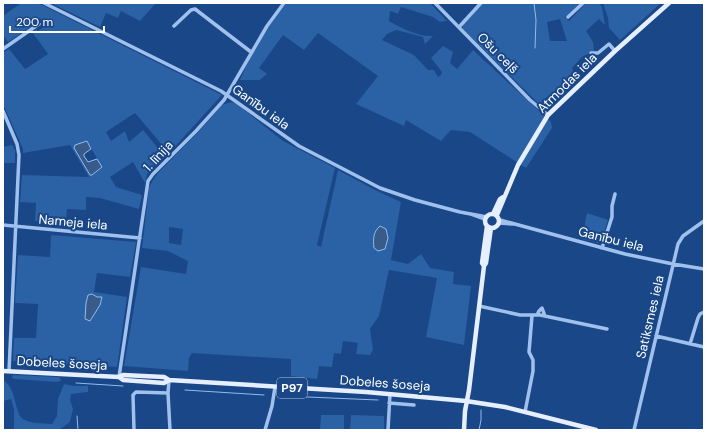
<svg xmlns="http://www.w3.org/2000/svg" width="707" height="433" viewBox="0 0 707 433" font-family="'DM Sans',sans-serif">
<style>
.green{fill:#2b61a5;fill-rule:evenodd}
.water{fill:#385b89;stroke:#92bcef}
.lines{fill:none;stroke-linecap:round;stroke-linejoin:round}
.stream{stroke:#92bcef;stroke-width:1}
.minor{stroke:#a0c1ed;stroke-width:3.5}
.major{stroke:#e6efff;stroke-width:4.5}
.labels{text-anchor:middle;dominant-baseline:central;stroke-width:4;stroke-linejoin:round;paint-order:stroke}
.shield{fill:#194787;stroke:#bac8db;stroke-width:1}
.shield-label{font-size:12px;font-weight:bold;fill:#fff}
.street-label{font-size:13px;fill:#fff;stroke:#194787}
</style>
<rect width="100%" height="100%" fill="#194787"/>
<path class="green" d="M21,3h17l184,92 -53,58 -34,-40 -29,19 5,9 14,-10 4,11 14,-12 20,24 -16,20 -2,9 -12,-21 -23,15 6,10 26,8 -3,14 -39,-11 -14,-1v13l-19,-1 -1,13 -31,-1 1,-18 -16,-1 2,-27 67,2 -19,-32 -47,8v-4l-20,-45v-51l6,-4 16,20 23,-15 -16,-22 4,-3 2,2 7,-5 -5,-8 -8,5 1,2 -25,17 -5,-7v-19zM87,141l15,26 -12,8 -15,-30z
M51,3h105l-16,18 -19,-10 -3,7 -12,-5 -6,14z
M287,3h143l17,18 -7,1 -7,-5 -32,-10 -3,7 -8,-3 -1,10c12,7 30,16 44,15l-8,8 -2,-7 -27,-7 -9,4 -5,6 32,15 14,15h6l4,7 3,-2 1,-3 -11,-14 12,-12 10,6 -3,11 7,6 16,-19 78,72 1,6 -26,40 -56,-36 -19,-2 -10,11 -35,-21 -2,6 -48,-22 22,-28 -60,-43 -14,17 -21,-15 -24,33 8,6 -7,6h-20c10,-24 29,-58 47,-77z
M483,3h93l2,2 -13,12 4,4 17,-18h13l3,4 3,18 -6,-6 -13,12 7,11 1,9 -12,6 -10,11 2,5 -29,28h-2l-2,4 -2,-1 -76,-75 -1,-4zM560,19l7,22h-17l-3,-19z
M603,3h58l-41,37 -11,-12 -1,-10z
M231,102l6,2 46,37 52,27 -18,77 4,2 17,-77 37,20 26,12 -10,58 17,4 13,-10 9,14 24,4 -1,12 18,2 -7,59 -38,-8 11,-59 -48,-8 -10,46 -9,13 3,21 -3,5 -14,-1 2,-11 -15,-2 -2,13 -7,-1 -2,14 -13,-1 -2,13 -26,-3v-17l-99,-6 -3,5 -1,13 -64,-5 17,-99 45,7 2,-13 -20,-10 -26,-3 7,-60 4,-8 5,-7 44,-45 20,-23zM169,227l14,2 -2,16 -12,-2z
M12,145l3,5v13h-12v-16z
M587,213l21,7 -7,22 -3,1 -16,-4z
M51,235l85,7 -6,35 -33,-4 -3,19 33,5 -10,70 -104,-6 1,-23h22l2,-34 -23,-1 3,-48 32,2z
M13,375l46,2 2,3v1l-5,1 -41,-3 -3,-1z
M3,380c14,8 11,32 20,39 7,5 21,4 29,5l5,-8 1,-17 6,-15 9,2h15v6l-17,2 -1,6 3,9 -3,13 -11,8h-45v-21l-3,-10 -8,2z
M321,415h23v15h-24z
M351,415l33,1v14h-34z"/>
<path class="water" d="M87,141l4,8 -7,5v2l4,6 9,-3 5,8 -10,8h-2l-16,-27 1,-3z
M380,226l6,3 2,9 -3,11 -7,2 -4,-3c-1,-9 -1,-16 6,-22z
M92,294l5,3h5l-2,8 -10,16 -5,-2 1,-16 2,-8z"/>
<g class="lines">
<path class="stream" d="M534,3l2,17 -1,28
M76,383l47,3
M185,390l79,5
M284,396l94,4
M77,416l1,14
M479,430l2,-10v-10"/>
<path class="minor" d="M44,3l177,88 78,55 81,42 35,12 45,12 27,5
M435,3l95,97 18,15
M568,17l15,-14
M174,26l17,-16 4,-1 56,43
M459,27l22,-24
M3,49l36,-25
M591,53h7l11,-9 6,7
M3,111l14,33 2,11 -10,216
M471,214l14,5
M500,220l125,34 48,10 31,5
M499,223l14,1
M3,225l137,13
M602,248l10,-31v-11l3,-12
M479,306l41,9h20l67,14
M537,315l2,-4 3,-3 3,8
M656,336l48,11
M690,344l8,-26 2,-4 4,-2
M119,377l29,-196 5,-7 43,-43 28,-31 43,-74 17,-23
M169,380l-1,13 2,37
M389,403l25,2
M525,412l8,-41v-11l-4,-8 3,-36
M134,430l-1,-35 3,-3 32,1
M265,430l7,-24 3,-19
M388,430l2,-36
M634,430l44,-186 5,-8 21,-15"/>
<path class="major" d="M485 221a7 7 0 1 1 14 0a7 7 0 1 1-14 0Z
M493,214l7,-15 3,-2
M497,215l21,-50 30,-50 67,-64 54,-48
M484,266l-2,-3 5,-37
M3,371l116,6 4,-2 41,2 5,3
M119,377l4,3 41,3 5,-3 197,12 100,9 39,6 91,23
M464,430l1,-19 4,-21 15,-124 2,-3 5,-35"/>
</g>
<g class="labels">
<rect class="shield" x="277" y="378" width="30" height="20" rx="3"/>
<g class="shield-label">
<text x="292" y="388">P97</text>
</g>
<g class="street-label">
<text transform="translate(498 53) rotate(45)">Ošu ceļš</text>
<text transform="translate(567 83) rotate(-45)">Atmodas iela</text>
<text transform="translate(261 107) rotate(36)">Ganību iela</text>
<text transform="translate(158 156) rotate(-47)">1. līnija</text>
<text transform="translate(73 222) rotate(5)">Nameja iela</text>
<text transform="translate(611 239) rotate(14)">Ganību iela</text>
<text transform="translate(650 317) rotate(-77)">Satiksmes iela</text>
<text transform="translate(62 363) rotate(3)">Dobeles šoseja</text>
<text transform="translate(385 383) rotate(4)">Dobeles šoseja</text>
</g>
</g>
<rect width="707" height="433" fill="none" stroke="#ffffff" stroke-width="8"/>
<path d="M10 26v6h94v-6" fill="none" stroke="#ffffff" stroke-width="2"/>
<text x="16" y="26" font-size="12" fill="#ffffff" stroke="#194787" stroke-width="3" paint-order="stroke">200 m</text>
</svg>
